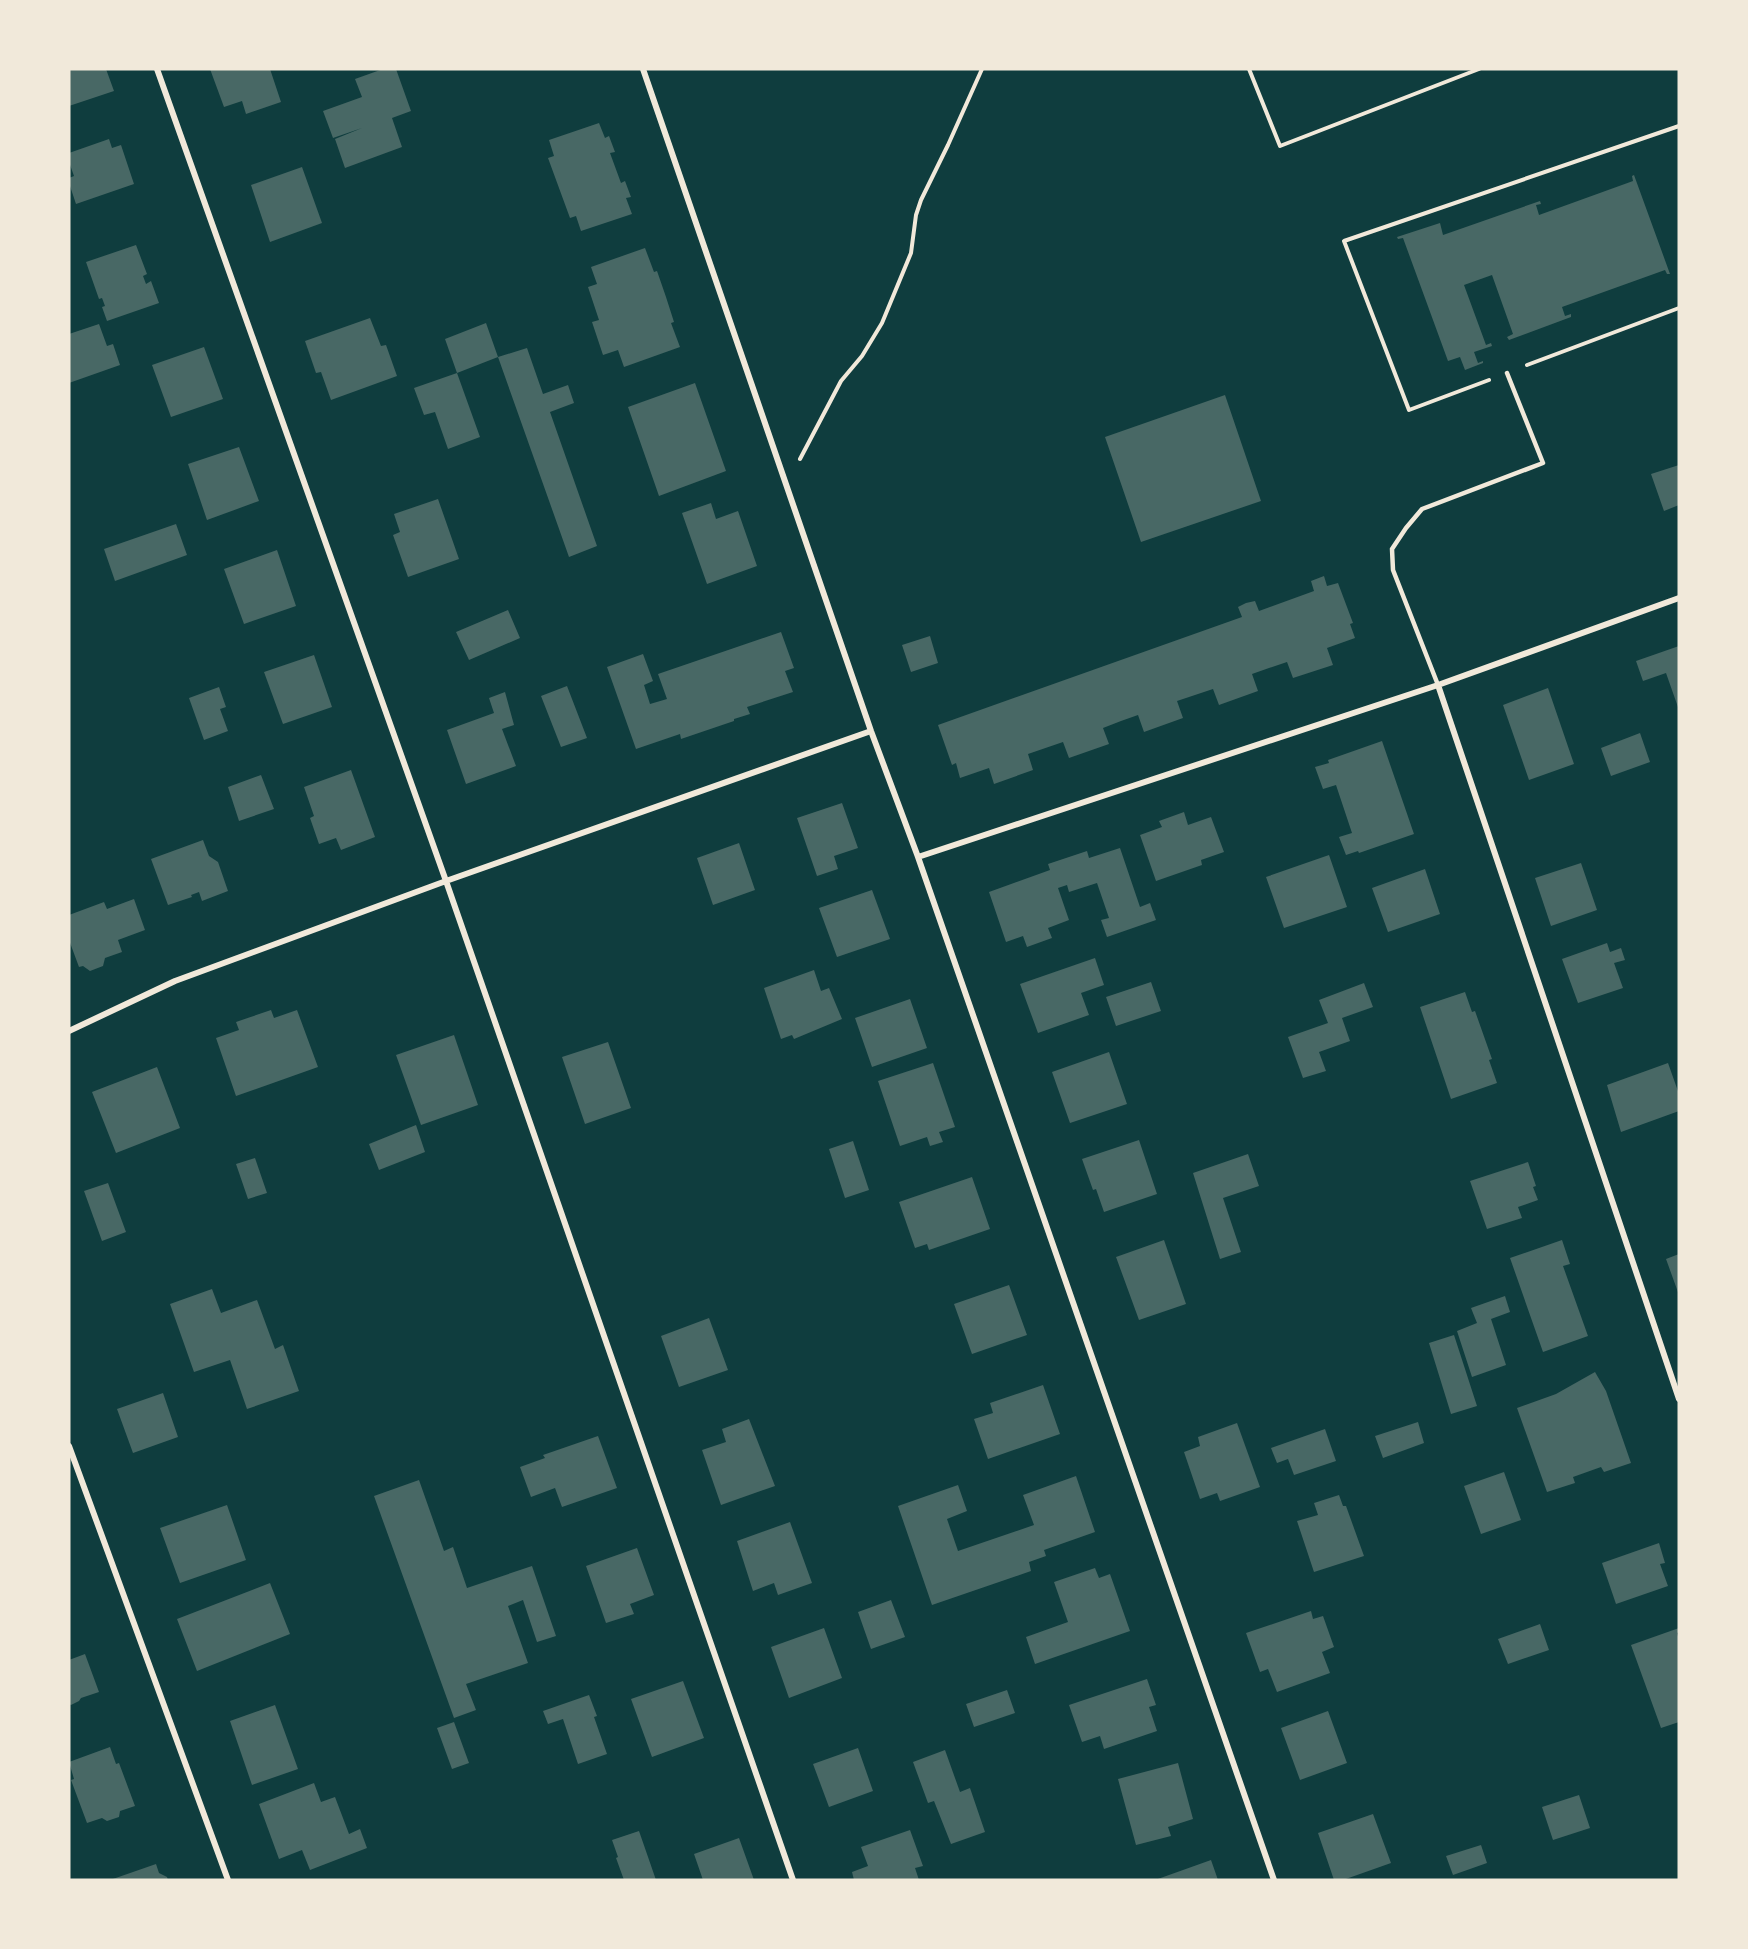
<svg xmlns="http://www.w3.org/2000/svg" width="1748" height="1949" viewBox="0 0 1748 1949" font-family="'Public Sans',sans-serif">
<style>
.building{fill:#486865}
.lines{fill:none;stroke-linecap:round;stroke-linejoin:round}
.path{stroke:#f1e9da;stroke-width:4}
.service{stroke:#f1e9da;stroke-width:4.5}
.minor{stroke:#f1e9da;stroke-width:6}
</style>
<rect width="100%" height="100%" fill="#0f3d3e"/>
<path class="building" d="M69,69h37l8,22 -45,15z
M210,69h60l11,33 -35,12 -4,-13 -18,6z
M383,69h13l15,42 -19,7 10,29 -57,21 -10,-29 27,-11 -29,10 -10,-27 39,-14 -7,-18z
M599,123l6,15 4,-2 6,16 -5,1 11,30 4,-2 6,16 -5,1 6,16 -51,17 -5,-15 -6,2 -22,-60 6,-2 -5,-16z
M109,139l3,9 9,-3 13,39 -58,20 -7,-21v-5l5,-2 -5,-14v-9z
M302,167l20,56 -52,19 -19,-57z
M1634,175l36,99h-3l-2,-4 -103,37 3,9 6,-2v3l-62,23 -2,-3 6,-3 -21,-59 -28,10 22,60 5,-2 1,3 -18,6 4,11 5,-2v2l-18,7 -5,-13 -12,4 -45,-123 -5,1 -1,-2 43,-14 3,12 97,-34 1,3 -5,1 3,10 94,-34 -1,-5z
M136,245l11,29 -4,2 3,8 5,-3 8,22 -52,18 -5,-14 3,-1 -3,-8 -3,1 -13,-37z
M645,248l9,24 3,-1 9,26 8,25 -3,1 9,24 -56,20 -6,-17 -15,5 -11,-33 7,-2 -11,-33 9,-3 -6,-17z
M370,318l11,28 5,-1 11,31 -66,24 -10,-28 -5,1 -11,-32z
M486,323l12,34 -41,16 -12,-34z
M99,324l8,22 6,-2 7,21 -51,18v-49z
M204,347l19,52 -52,18 -19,-52z
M527,348l16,46 25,-9 6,18 -24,9 47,134 -28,11 -71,-200z
M457,373l23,64 -32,12 -13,-37 -11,3 -10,-27z
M695,383l31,88 -67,25 -31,-89z
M1225,395l36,106 -120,41 -36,-105z
M239,447l20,54 -52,19 -19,-56z
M1679,465v40l-15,6 -13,-37z
M438,499l21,60 -51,18 -15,-42 7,-3 -6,-18z
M711,503l5,16 22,-8 19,55 -50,18 -25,-71z
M176,524l11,31 -72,26 -11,-32z
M277,550l19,56 -52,18 -20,-55z
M1324,576l3,10 11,-3 15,40 -3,1 5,14 -28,10 6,17 -40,13 -6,-16 -18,6 -17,6 6,17 -39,14 -6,-16 -36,12 6,17 -39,14 -6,-17 -17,6 -18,7 6,16 -40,14 -6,-16 -35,12 5,16 -39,14 -5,-16 -29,10 -4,-15 -4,2 -14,-40 304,-108 -4,-10 8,-4 9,-2 4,10 55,-20 -3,-10z
M508,610l12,28 -51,22 -13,-28z
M781,632l13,36 -9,3 8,21 -46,15 3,7 -16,5v2l-53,18 -1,-5 -44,15 -29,-82 36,-13 10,27 -9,4 6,19 17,-5 -9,-25z
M930,636l8,27 -27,9 -9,-27z
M1679,646v64l-13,-37 -23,8 -7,-20z
M314,655l18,52 -49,17 -19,-52z
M567,686l20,52 -26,9 -20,-51z
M219,687l7,20 -6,2 8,22 -24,9 -15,-42z
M1548,688l26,76 -45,16 -26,-75z
M505,692l9,33 -12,4 14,37 -50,18 -19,-54 47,-17 -5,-15z
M1640,733l10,29 -39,14 -10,-28z
M1382,741l32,93 -55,19 -1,-2 -12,4 -7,-18 13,-4 -16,-48 -13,4 -8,-22 14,-4 -1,-3z
M351,770l24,67 -34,13 -5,-12 -17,6 -9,-26 4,-2 -10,-29z
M261,775l13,34 -35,12 -11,-34z
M842,803l16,45 -24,8 4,13 -21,7 -20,-58z
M1184,812l4,13 23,-8 13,35 -23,8 1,5 -46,16 -16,-46 22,-8 -3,-6z
M203,840l6,16 9,6 10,29 -26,10 -3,-9 -8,3 1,2 -24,8 -17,-46z
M739,843l16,47 -42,15 -16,-47z
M1120,848l20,59 10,-4 6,17 -49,17 -6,-17 8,-2 -12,-35 -28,9 -2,-7 -9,3 11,32 -21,8 4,10 -25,9 -4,-11 -17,6 -17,-50 61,-22 -2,-6 39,-13 2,7z
M1329,855l18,52 -63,21 -18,-51z
M1581,863l16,47 -46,16 -16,-48z
M1425,869l15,45 -52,18 -16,-44z
M872,890l18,49 -53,18 -18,-49z
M134,899l11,31 -27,10 4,12 -17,6 -2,8 -13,5 -7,-5 -4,1 -10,-27v-25l35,-13 3,7z
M1607,943l3,9 11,-4 4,12 -11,3 9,25 -45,15 -16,-44z
M1095,958l9,27 -23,8 8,22 -51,18 -18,-49z
M814,970l7,21 8,-3 13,31 -48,20 -2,-4 -11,4 -17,-51z
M1151,982l10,29 -45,15 -10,-29z
M1364,983l9,24 -31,11 8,23 -31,11 7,19 -23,7 -15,-41 40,-14 -9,-23z
M1465,992l7,20 3,-1 17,48 -3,1 8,23 -46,16 -31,-92z
M910,999l17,49 -55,19 -17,-49z
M271,1010l3,8 23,-8 21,57 -82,29 -20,-58 23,-8 -3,-8z
M454,1035l24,70 -57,20 -25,-70z
M608,1042l23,66 -46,16 -23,-67z
M1109,1052l18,52 -57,19 -18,-51z
M933,1063l22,64 -16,5 4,10 -13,4 -3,-9 -27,9 -22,-65z
M1668,1063l11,31v17l-58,21 -14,-47z
M157,1067l23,61 -64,25 -24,-61z
M416,1125l9,27 -46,18 -10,-26z
M1139,1140l18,54 -53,18 -8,-23 -3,1 -11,-31z
M853,1141l16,49 -24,8 -16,-49z
M1248,1154l11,32 -36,12 18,54 -21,7 -27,-86z
M255,1158l12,35 -19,6 -12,-35z
M1528,1162l8,24 -3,1 5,13 -20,7 4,11 -35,11 -17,-48z
M972,1177l18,52 -61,21 -2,-6 -12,4 -16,-46z
M108,1183l18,49 -24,9 -18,-50z
M1164,1240l22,64 -47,16 -23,-63z
M1562,1240l8,24 -7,2 25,70 -45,16 -33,-94z
M1679,1254v41l-13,-36z
M1009,1285l18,50 -55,19 -18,-50z
M212,1289l9,24 36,-13 18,49 8,-4 16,46 -52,18 -17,-49 -36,12 -24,-68z
M1505,1296l5,16 -19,7 15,46 -34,12 -15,-46 20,-8 -6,-15z
M709,1318l19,52 -49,17 -18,-51z
M1454,1335l23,71 -26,8 -22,-71z
M1595,1372l11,19 25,72 -27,9 -3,-5 -28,10 2,6 -28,9 -30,-84 39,-14z
M1043,1385l17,49 -72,25 -14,-40 19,-6 -3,-10z
M163,1393l15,44 -45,16 -16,-44z
M749,1419l26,67 -54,19 -19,-55 24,-8 -4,-13z
M1418,1422l6,21 -41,15 -8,-22z
M1237,1423l23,64 -40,14 -3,-8 -17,6 -16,-47 16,-6 -2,-9z
M1325,1429l11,32 -42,14 -6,-16 -11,4 -6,-15z
M598,1436l19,52 -55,19 -7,-19 -24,9 -11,-30 25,-9 -2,-3z
M1504,1472l17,48 -40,14 -17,-48z
M1076,1476l19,56 -51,18 2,6 -17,6 2,9 -99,34 -34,-99 60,-21 9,26 -20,8 11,32 76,-26 -11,-30z
M419,1480l25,71 9,-4 14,41 65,-22 24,70 -19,6 -14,-42 -15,6 20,57 -62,21 10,26 -22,8 -80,-222z
M1339,1495l4,11h3l18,50 -50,16 -17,-51 21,-6 -4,-12z
M227,1505l19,55 -66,23 -20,-55z
M790,1522l22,61 -34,12 -4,-12 -21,8 -16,-50z
M1659,1543l6,20 -5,1 8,22 -52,18 -14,-41z
M637,1548l17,47 -24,9 4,10 -28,9 -20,-57z
M1095,1568l4,10 11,-4 20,57 -95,33 -9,-27 42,-15 -14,-40z
M270,1583l20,51 -93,37 -20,-52z
M891,1600l14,37 -34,12 -13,-37z
M1311,1611l2,8 10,-3 11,31 -12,5 8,21 -53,19 -9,-23 -8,3 -14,-39z
M1540,1624l9,26 -41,14 -10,-25z
M824,1628l18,50 -53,20 -18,-51z
M1679,1628v4l-2,1 2,7v82l-18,6 -30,-83z
M85,1654l14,38 -18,6 -2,3 -8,4 -2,-1v-44z
M1147,1679l9,26 -7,2 8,24 -53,18 -4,-13 -18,6 -13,-37z
M683,1681l21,57 -52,19 -21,-58z
M1007,1690l8,23 -41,14 -8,-23z
M589,1695l8,21 -3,1 13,37 -29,10 -15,-45 -15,5 -5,-13z
M275,1705l23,64 -46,16 -22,-64z
M1328,1711l19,52 -47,17 -19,-52z
M454,1722l15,41 -17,6 -15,-41z
M110,1747l6,17 3,-1 16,43 -15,5 -1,6 -12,4 -5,-3 -15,5 -16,-43 3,-1 -5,-17z
M858,1748l15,43 -44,16 -16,-43z
M945,1750l15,42 10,-4 15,44 -34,12 -17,-43 -6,2 -15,-41z
M1178,1763l15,56 -25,8 3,9 -35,9 -18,-66z
M314,1783l7,19 14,-5 14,37 11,-5 7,19 -57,22 -8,-20 -23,9 -20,-55z
M1579,1795l11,33 -37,12 -11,-33z
M1373,1814l18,49 -48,17h-9l-16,-47z
M910,1830l13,36 -8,2 4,12h-65l-2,-8 16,-6 -7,-19z
M639,1831l17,49h-32l-8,-22 2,-1 -6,-17z
M739,1838l15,42h-51l-9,-26z
M1481,1845l6,18 -34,12 -7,-19z
M1211,1860l7,20h-63z
M156,1864l3,9 8,4 1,3h-58z"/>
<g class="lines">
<path class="path" d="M1249,69l31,77 199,-77
M1527,365l152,-57
M1489,380l-80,30 -65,-169 335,-115
M800,459l41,-78 21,-25 20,-33 29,-70 5,-38 5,-15 27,-55 34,-76"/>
<path class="service" d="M1438,685l-45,-115 -1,-21 14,-21 16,-19 121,-46 -36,-90"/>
<path class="minor" d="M157,69l289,812 347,999
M643,69l228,662 47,126 356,1023
M1438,685l241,714
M918,857l520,-172 241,-87
M69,1031l106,-50 271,-100 425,-150
M69,1446l159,434"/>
</g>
<rect width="1748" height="1949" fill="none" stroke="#f1e9da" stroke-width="141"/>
</svg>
